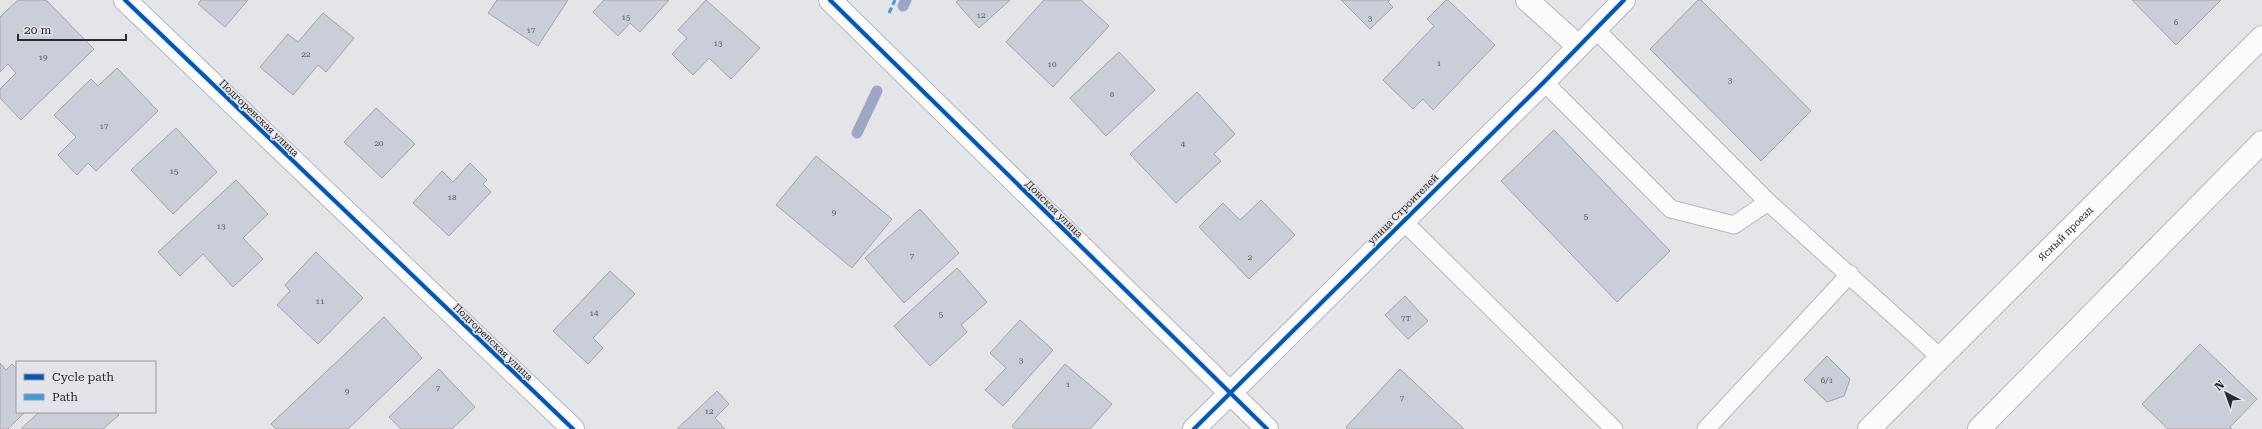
<svg xmlns="http://www.w3.org/2000/svg" width="2262" height="429" viewBox="0 0 2262 429" font-family="'Roboto Serif',serif">
<style>
.lines{fill:none;stroke-linecap:round;stroke-linejoin:round}
.stream{stroke:#9da7c5;stroke-width:11}
.building{fill:#caced8;stroke:#a2a3a5}
.lane-casing{stroke:#b6b7b9;stroke-width:19}
.street-casing{stroke:#b6b7b9;stroke-width:24}
.secondary-casing{stroke:#b6b7b9;stroke-width:24}
.lane{stroke:#fbfbfc;stroke-width:17}
.street{stroke:#fbfbfc;stroke-width:22}
.secondary{stroke:#fbfbfc;stroke-width:22}
.quiet{stroke:#3d9ce1;stroke-width:3;stroke-dasharray:6 3;stroke-linecap:butt}
.cycleway-casing{stroke:#e2e4ea;stroke-width:6}
.cycleway{stroke:#0057b8;stroke-width:4}
.labels{text-anchor:middle;dominant-baseline:central;stroke-width:3;stroke-linejoin:round;paint-order:stroke}
.number-label{font-size:8px;fill:#515357}
.street-label{font-size:10px;fill:#292a2c;stroke:#e2e4ea}
</style>
<rect width="100%" height="100%" fill="#e4e5e8"/>
<g class="lines">
<path class="stream" d="M903,6l3,-6
M857,133l20,-42"/>
</g>
<path class="building" d="M18,0h28l48,49 -73,71 -21,-22v-9l16,-16 -8,-9 -8,8v-55z
M201,0h47l-23,27 -27,-23z
M497,0h71l-30,46 -50,-33z
M604,0h65l-29,32 -10,-9 -12,13 -25,-24z
M706,0l54,48 -29,31 -22,-21 -16,17 -21,-21 15,-16 -9,-8z
M959,0h51l-31,28 -23,-26z
M1044,0h37l28,26 -56,61 -47,-45z
M1341,0h49l-2,2 5,5 -23,22z
M1446,0h2l47,45 -62,65 -10,-11 -10,10 -30,-29 51,-54 -7,-7z
M1698,0h3l110,111 -50,50 -111,-112z
M2132,0h89l-45,45z
M323,13l31,25 -28,34 -8,-7 -25,30 -33,-28 28,-33 10,8z
M1119,52l36,38 -49,46 -36,-38z
M117,68l41,43 -62,60 -8,-8 -11,12 -19,-20 18,-18 -22,-22 37,-36 7,7z
M1197,92l38,42 -21,20 7,7 -45,42 -46,-49z
M376,108l39,36 -33,34 -38,-36z
M176,128l41,44 -44,42 -42,-44z
M1554,130l116,121 -53,51 -116,-121z
M816,156l76,63 -40,49 -76,-63z
M470,163l17,17 -4,4 8,8 -42,44 -36,-33 29,-32 11,11z
M236,180l32,34 -25,24 20,21 -30,28 -30,-33 -23,22 -22,-24z
M1261,200l34,35 -46,44 -50,-52 24,-24 17,17z
M920,209l39,44 -55,50 -39,-45z
M316,252l47,46 -45,46 -41,-39 13,-14 -5,-6z
M957,268l30,34 -26,23 6,7 -37,34 -36,-40z
M610,271l25,23 -42,44 10,10 -15,16 -35,-33z
M1405,296l23,25 -20,18 -23,-24z
M384,317l38,41 -74,71h-72l-5,-5z
M1020,320l33,30 -50,56 -18,-16 21,-22 -16,-15z
M2200,344l57,55 -27,28 2,2h-64l-26,-25z
M1827,356l23,23 -6,17 -17,6 -23,-22z
M0,363l6,7 6,-6 5,5v43h8l-17,17h-8z
M1065,364l47,40 -22,25h-75l-3,-3z
M439,369l36,38 -23,22h-51l-12,-12z
M1400,369l64,60h-115l-3,-2z
M717,391l12,13 -14,14 10,11h-48z
M39,412h77l3,3 -16,14h-82z"/>
<g class="lines">
<g class="lane-casing">
<path id="lane" d="M1595,29l173,173 173,156
M1544,82l127,127 63,16 34,-23
M1402,220l212,209
M1706,429l144,-155"/>
</g>
<g class="street-casing">
<path id="street" d="M125,0l448,429
M1527,0l51,46
M1194,429l350,-347 80,-82"/>
</g>
<g class="secondary-casing">
<g id="secondary">
<path d="M830,0l437,429"/>
<path id="s1" d="M1869,429l393,-392"/>
<path d="M1979,429l283,-287"/>
</g>
</g>
<use href="#lane" class="lane"/>
<use href="#street" class="street"/>
<use href="#secondary" class="secondary"/>
<path class="quiet" d="M889,13l6,-13"/>
<g class="cycleway-casing">
<path id="cycleway" d="M125,0l448,429
M830,0l437,429
M1194,429l350,-347 80,-82"/>
</g>
<use href="#cycleway" class="cycleway"/>
</g>
<g class="labels">
<g class="number-label">
<text x="981" y="15">12</text>
<text x="626" y="17">15</text>
<text x="1370" y="18">3</text>
<text x="2176" y="22">6</text>
<text x="531" y="30">17</text>
<text x="718" y="43">13</text>
<text x="306" y="54">22</text>
<text x="43" y="57">19</text>
<text x="1439" y="63">1</text>
<text x="1052" y="64">10</text>
<text x="1730" y="80">3</text>
<text x="1112" y="94">8</text>
<text x="104" y="126">17</text>
<text x="379" y="143">20</text>
<text x="1183" y="144">4</text>
<text x="174" y="171">15</text>
<text x="452" y="197">18</text>
<text x="834" y="212">9</text>
<text x="1586" y="216">5</text>
<text x="221" y="226">13</text>
<text x="912" y="256">7</text>
<text x="1250" y="257">2</text>
<text x="320" y="301">11</text>
<text x="594" y="313">14</text>
<text x="941" y="314">5</text>
<text x="1406" y="318">7Т</text>
<text x="1021" y="360">3</text>
<text x="1827" y="380">6/1</text>
<text x="1068" y="384">1</text>
<text x="438" y="388">7</text>
<text x="347" y="391">9</text>
<text x="1402" y="398">7</text>
<text x="709" y="411">12</text>
</g>
<g class="street-label">
<text transform="translate(259 118) rotate(44)">Подгоренская улица</text>
<text transform="translate(1054 209) rotate(45)">Донская улица</text>
<text transform="translate(1403 209) rotate(-45)">улица Строителей</text>
<text stroke="none"><textPath href="#s1" startOffset="277">Ясный проезд</textPath></text>
<text transform="translate(493 342) rotate(44)">Подгоренская улица</text>
</g>
</g>
<rect x="16" y="361" width="140" height="52" fill="#e2e4ea" stroke="#989a9e"/>
<rect x="24" y="374" width="20" height="6" fill="#0057b8" stroke="#989a9e"/>
<text x="52" y="381" font-size="12" fill="#292a2c">Cycle path</text>
<rect x="24" y="394" width="20" height="6" fill="#3d9ce1" stroke="#989a9e"/>
<text x="52" y="401" font-size="12" fill="#292a2c">Path</text>
<g transform="translate(2226 393) rotate(319)" stroke="#e2e4ea" stroke-width="3" paint-order="stroke">
<path d="M0-3L7 15L0 10L-7 15Z" fill="#292a2c"/>
<text y="-6" font-size="11" font-weight="bold" text-anchor="middle" fill="#292a2c">N</text>
</g>
<path d="M18 34v6h108v-6" fill="none" stroke="#292a2c" stroke-width="2"/>
<text x="24" y="34" font-size="12" fill="#292a2c" stroke="#e2e4ea" stroke-width="3" paint-order="stroke">20 m</text>
</svg>
